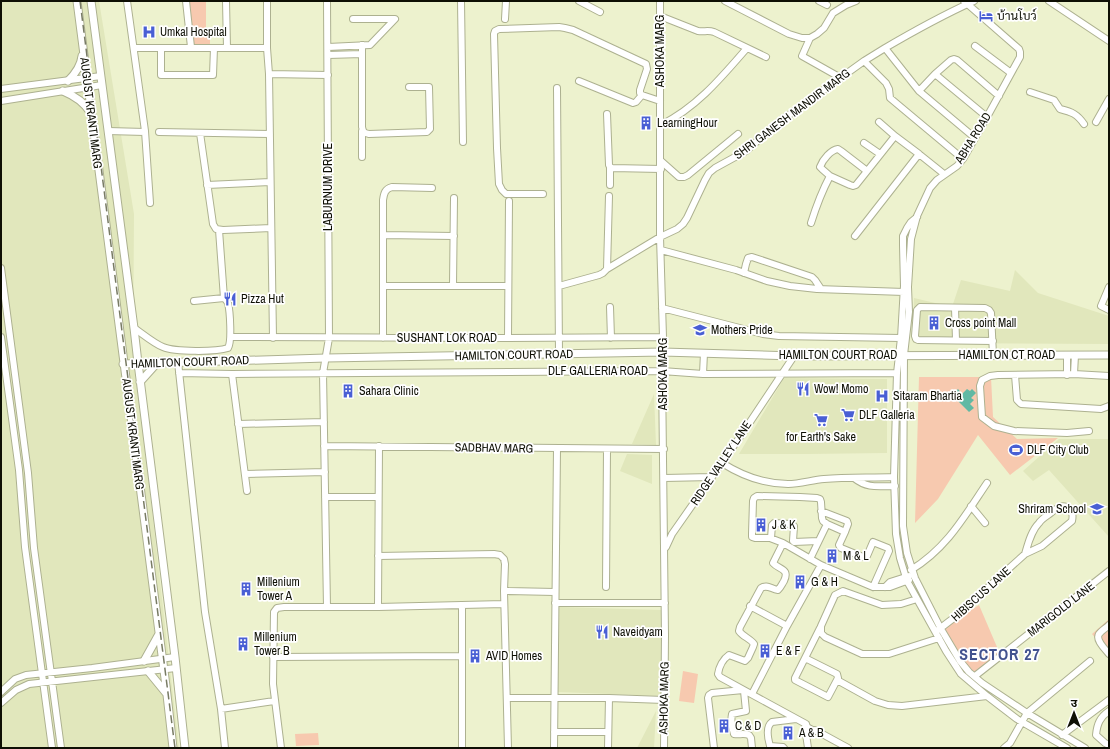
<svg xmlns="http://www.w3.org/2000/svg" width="1110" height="749" viewBox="0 0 1110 749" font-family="'Archivo Narrow','Noto Sans Devanagari',Sarabun,sans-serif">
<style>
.built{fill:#e1e7bc}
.green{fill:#f7c9af}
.water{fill:#61b9a4}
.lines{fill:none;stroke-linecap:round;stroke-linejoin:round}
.minor-casing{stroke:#adb190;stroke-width:8}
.major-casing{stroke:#adb190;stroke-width:9}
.minor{stroke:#fff;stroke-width:6}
.major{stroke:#fff;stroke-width:7}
.rail{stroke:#787b64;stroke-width:1.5;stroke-dasharray:8 4;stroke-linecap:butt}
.labels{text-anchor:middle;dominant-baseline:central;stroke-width:3.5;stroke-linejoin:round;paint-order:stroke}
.poi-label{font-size:12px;fill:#0e0f04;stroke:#fff;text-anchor:start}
.street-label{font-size:12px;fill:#0e0f04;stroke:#fff}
.district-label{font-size:16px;font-weight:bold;letter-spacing:1px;fill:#43538f;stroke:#fff}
</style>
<rect width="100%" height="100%" fill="#edf2ce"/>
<path class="built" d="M1,1h98l35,213 -1,146 11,80 35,308h-178z
M1015,270l23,23 71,23v28l-196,-1 1,-45 38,9 9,-27 49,11z
M784,378l103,1v74l-79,1h-69z
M654,394l2,51 -24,-1z
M1059,439h50v98l-60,-67 -16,11 -10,-10z
M627,454l25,1v29l-32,-13z
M559,607l102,3 3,86 -107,-4z
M656,711l-2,37h-17z"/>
<path class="green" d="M188,1h18v27l4,1v16h-17z
M919,377h72l2,40 24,22 41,-1 -48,37 -32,-40 -40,64 -23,24z
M979,605l21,49 -25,22 -34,-47z
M1109,619v35l-17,-20z
M683,671l15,3 -4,29 -15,-2z
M318,733l1,12 -23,1 -1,-12z"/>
<path class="water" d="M958,389l4,5 5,-5 3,2 2,-2 4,4 -5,5 3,2 -4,4 4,4 -5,4 -17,-17z"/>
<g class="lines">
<g class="minor-casing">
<path id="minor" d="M127,1l18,130 5,72
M186,1l5,46
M226,1l1,47
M267,1v47l2,26 4,264
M327,1l2,337 -6,35 4,234
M461,1l2,141
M579,1l21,11
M660,1v236l3,100 -1,34 3,264 -1,113
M725,1l64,33 13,4h8l7,-4 7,-6 9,-15 13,-8 10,-4
M819,1l8,4
M964,1l55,48 1,3v5l-33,60 -24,42 -6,7 -20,14 -7,8 -13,28 -6,23 -3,48 1,25 -5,43 -1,171 4,27 8,25 26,51 19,32 9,11 13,11 45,30 58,35
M1049,1l60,40
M660,16l38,15c6,1 10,-1 16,1l52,25
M505,19l1,-18
M810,38l-8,18 39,22
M362,45v82c1,5 2,6 7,7l58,-2 3,-3 -1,-42h-20
M975,46l36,27
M328,47l42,-2 25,-26h-42
M134,48h133
M161,48v27h52l1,-27
M885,48c29,-17 58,-33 89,-47
M328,55l34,-1
M864,61l22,22 3,6 1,9 73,61
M269,74l59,1
M935,74l16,-14 3,-1 3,1 42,36
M579,81l54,22 3,-1 6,-7
M557,88l2,266
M1,89l100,-13
M919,91l16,-17 52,43
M1030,92l24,8 6,9c12,3 17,5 24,15
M1,101l101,-16
M607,114l2,51 1,2 2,1 49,1
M879,122l16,14
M1096,122l13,-23
M661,125c36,-18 60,-47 86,-77
M108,131l37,1
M159,132l111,2
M200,133l13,91 3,5 7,1 48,-2
M864,143l16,11
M362,157v-26
M661,161l18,16h5l4,-2 50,-41
M610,167v18
M830,176l20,9 3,1 3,-1 39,-49 24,18
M207,185l63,-3
M543,194h-37l-4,-4 -3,-6 -2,-36 -3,-114 1,-3 4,-2 60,-2 6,1 8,2 73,34 1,5 -7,21v3l2,2 18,6
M917,217l-6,5 -4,6 -4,8v9l1,41 -3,52 -4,35 -3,104 2,57 4,24 7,23 39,70 15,23 26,22 30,23 50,29
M811,223c5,-16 11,-32 19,-47l-8,-7 -2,-2c3,-8 11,-17 18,-18l3,2 26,20
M383,235l71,1
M855,236l64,-82 25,20
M661,250l75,20 31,11 23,5 27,3 87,3
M1,268l27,205 6,75 27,200
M607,269l53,-32 17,-8 6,-5 4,-6 18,-38 4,-7 6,-5 31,-17 33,-29 85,-61 21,-13 34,43 56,47
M744,273l2,-9 2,-6 4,-1 60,20 3,3 6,9
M383,286h125
M453,286l1,-88
M559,286l40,-11 4,-2 4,-4 2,-73
M1109,287l-8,19 8,4
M194,301l30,-3
M610,307l1,31
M662,308l101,26 16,2 122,2
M955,308l1,32
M134,328c9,6 19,15 29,19 12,5 53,5 65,1 4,-6 2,-37 0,-45 -1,-2 -2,-3 -4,-5l-5,-68
M1,337l18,133 6,77 27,201
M231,337l277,1 155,-1
M383,338v-138c1,-7 2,-11 9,-13l40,1
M508,338l1,-137
M993,341l-75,-1 -2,-1 -1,-3 2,-26 3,-3 65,1 4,2 2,3 2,42
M1067,355v20
M178,362l27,250 16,97 4,39
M179,373l53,1 430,-3 41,3 194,-1
M232,374l15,117
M703,374l1,-21
M1074,374l1,-19
M1015,375l2,25 4,4 80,5 8,-3
M238,424l86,-2
M1089,431l-22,2 -53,-2 -20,-5 -12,-9 -2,-31 2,-6 8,-4 8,-1 76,-1 35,2
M324,446l340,3
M722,463c19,12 42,21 66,21 12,0 24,-4 36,-5 23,-2 47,-1 70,-2
M245,474l80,-2
M664,478l48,-1
M854,478c14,11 24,8 41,8
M325,497h53
M971,506l14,17
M821,511l26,10 1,3 -3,8
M771,538l1,-13 2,-2 17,1 3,2 -1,15 1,1 24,-1
M783,543l-13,-5h-15l-3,-1v-3l1,-33 1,-3 3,-2 43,1 17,1 3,1 1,3 1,16 1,3 4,3
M666,547l6,-13 70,-100 52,-78
M378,556l116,-2 6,1 4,4 1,5 -1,27 4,157
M810,559l17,-35 18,8 -6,13 2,3 22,9 4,-1 6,-14 15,6 1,3 -16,36
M821,565l-38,-22 -10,20c6,7 17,5 11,18 -2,3 -3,6 -6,9 -7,-1 -11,-6 -17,-2l-21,39 -1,4c4,6 11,7 15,13l-1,3 -5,11 -3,3 -16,-6c-6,4 -10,12 -11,19l2,3 86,47 1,3 7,4 1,-1 33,18
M911,570c36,-22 53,-53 76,-87
M606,587l1,-138
M885,587l5,-5 19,-6
M504,591l51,1
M917,599l-16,5 -19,1 -39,-14 -8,4 -14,31v7l4,4 37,17h27l50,-16
M555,603h110
M750,606l37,20
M378,607l1,-161
M1109,625c-3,3 -8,6 -10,9 -4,6 7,16 10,20
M938,630l17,-13 70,-63 17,-8 30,-25c1,-5 1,-8 -3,-12 -7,-7 -14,1 -21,6 -3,2 -7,5 -9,8 -8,8 -11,21 -14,31
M273,657l189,-1
M805,658l32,16 1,4 -10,19 -33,-17v-2l25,-50
M975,676l134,-105
M837,680l38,21 13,4 14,1 85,-10
M744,691l2,20 -14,3c-1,5 0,14 2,20 5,1 10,-1 15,1l2,3 1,10
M1,692l14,-13 11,-4 66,-7 83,-11
M752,694l35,-68 34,-61 52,22h17l19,-7
M507,698h102l55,2
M1,703l15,-13 13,-6 147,-16
M221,709l53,-8
M1109,711c-9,6 -12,13 -13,24l9,8 4,2
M806,724l-1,3 3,21
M554,732h54
M1062,735l47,-35
M281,748l-8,-64 1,-72 3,-4 7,-1h94l126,-3
M462,748v-143
M554,748l3,-300
M608,748l1,-50
M714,748l-6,-50 1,-3 3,-2 31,-3
M784,748l-1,-1 -13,-1c-2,-7 -5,-19 2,-24l24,-3
M1004,748l6,-5 17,-30 63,-52"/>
</g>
<g class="major-casing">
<path id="major" d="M77,1l89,685 7,62
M91,1l43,327 4,35 37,294 10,91
M68,81c7,-7 13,-15 14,-25
M63,91c12,5 21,11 27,21
M123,364l203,-6 337,-6 131,4 315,-1
M140,382l18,-20
M144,661l15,-27
M148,671l18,22"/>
</g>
<use href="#minor" class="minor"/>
<use href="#major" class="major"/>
<path class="rail" d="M80,1l95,747"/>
</g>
<defs>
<g id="hotel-bare" transform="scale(1.08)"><path d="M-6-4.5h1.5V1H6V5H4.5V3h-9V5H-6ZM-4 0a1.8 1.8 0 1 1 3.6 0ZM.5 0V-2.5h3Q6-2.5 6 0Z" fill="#495fd4" stroke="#fff" stroke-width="2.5" paint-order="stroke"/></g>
<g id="hospital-bare" transform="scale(1.08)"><path d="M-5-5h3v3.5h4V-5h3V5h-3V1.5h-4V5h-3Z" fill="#495fd4" stroke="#fff" stroke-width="2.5" paint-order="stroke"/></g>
<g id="building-bare" transform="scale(1.08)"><path d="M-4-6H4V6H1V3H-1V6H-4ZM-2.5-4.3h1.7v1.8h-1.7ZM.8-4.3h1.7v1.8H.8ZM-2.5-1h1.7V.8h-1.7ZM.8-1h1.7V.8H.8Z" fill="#495fd4" stroke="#fff" stroke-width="2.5" paint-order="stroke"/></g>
<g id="restaurant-bare" transform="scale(1.08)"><path d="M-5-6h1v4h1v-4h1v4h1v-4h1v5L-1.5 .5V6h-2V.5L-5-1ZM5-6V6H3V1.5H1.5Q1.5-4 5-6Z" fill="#495fd4" stroke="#fff" stroke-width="2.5" paint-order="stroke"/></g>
<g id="school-bare" transform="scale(1.08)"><path d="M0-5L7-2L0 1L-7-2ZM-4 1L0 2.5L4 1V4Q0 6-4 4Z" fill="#495fd4" stroke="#fff" stroke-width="2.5" paint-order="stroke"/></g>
<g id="supermarket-bare" transform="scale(1.08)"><path d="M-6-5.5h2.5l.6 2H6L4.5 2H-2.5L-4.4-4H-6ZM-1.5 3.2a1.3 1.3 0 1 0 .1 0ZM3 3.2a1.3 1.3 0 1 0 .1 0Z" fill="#495fd4" stroke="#fff" stroke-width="2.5" paint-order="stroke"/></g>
<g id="stadium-bare" transform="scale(1.08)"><path d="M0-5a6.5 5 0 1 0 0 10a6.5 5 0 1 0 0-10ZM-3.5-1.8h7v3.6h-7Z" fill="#495fd4" stroke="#fff" stroke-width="2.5" paint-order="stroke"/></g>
</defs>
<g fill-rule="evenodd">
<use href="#hotel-bare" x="986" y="16"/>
<use href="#hospital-bare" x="149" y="32"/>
<use href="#building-bare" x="646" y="123"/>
<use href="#restaurant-bare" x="230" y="299"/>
<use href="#building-bare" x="934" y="323"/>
<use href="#school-bare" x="700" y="330"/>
<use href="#restaurant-bare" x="803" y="389"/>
<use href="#building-bare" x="348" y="391"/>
<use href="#hospital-bare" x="882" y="396"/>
<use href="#supermarket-bare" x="848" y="415"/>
<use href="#supermarket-bare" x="821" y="420"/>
<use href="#stadium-bare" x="1016" y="450"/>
<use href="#school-bare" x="1097" y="509"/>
<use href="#building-bare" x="761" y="525"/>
<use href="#building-bare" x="832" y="556"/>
<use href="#building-bare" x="800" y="582"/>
<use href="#building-bare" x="246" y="589"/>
<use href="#restaurant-bare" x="602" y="632"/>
<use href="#building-bare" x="243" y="644"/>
<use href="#building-bare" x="765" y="651"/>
<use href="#building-bare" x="475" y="656"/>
<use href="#building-bare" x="724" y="726"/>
<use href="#building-bare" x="788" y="733"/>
</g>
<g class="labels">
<g class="poi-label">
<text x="997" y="16">บ้านโบว์</text>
<text x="160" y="32">Umkal Hospital</text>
<text x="657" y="123">LearningHour</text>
<text x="241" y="299">Pizza Hut</text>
<text x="945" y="323">Cross point Mall</text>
<text x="711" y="330">Mothers Pride</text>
<text x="814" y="389">Wow! Momo</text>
<text x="359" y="391">Sahara Clinic</text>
<text x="893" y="396">Sitaram Bhartia</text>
<text x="859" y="415">DLF Galleria</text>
<text x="821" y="437" text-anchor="middle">for Earth's Sake</text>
<text x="1027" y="450">DLF City Club</text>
<text x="1086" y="509" text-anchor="end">Shriram School</text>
<text x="772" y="525">J &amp; K</text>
<text x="843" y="556">M &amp; L</text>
<text x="257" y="582">Millenium<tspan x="257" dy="14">Tower A</tspan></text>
<text x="811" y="582">G &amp; H</text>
<text x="613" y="632">Naveidyam</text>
<text x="254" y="637">Millenium<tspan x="254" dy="14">Tower B</tspan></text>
<text x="776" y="651">E &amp; F</text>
<text x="486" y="656">AVID Homes</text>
<text x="735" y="726">C &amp; D</text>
<text x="799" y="733">A &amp; B</text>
</g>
<g class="street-label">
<text transform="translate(660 51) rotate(-90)">ASHOKA MARG</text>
<text transform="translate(91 113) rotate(83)">AUGUST KRANTI MARG</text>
<text transform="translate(792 114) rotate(-37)">SHRI GANESH MANDIR MARG</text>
<text transform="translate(973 138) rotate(-58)">ABHA ROAD</text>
<text transform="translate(328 187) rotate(-90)">LABURNUM DRIVE</text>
<text x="447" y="338">SUSHANT LOK ROAD</text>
<text transform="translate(514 355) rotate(-1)">HAMILTON COURT ROAD</text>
<text x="838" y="355">HAMILTON COURT ROAD</text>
<text x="1007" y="355">HAMILTON CT ROAD</text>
<text transform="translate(190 362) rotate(-2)">HAMILTON COURT ROAD</text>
<text x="598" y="371">DLF GALLERIA ROAD</text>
<text transform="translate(663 374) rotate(-90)">ASHOKA MARG</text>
<text transform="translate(133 434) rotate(83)">AUGUST KRANTI MARG</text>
<text transform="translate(494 448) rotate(1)">SADBHAV MARG</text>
<text transform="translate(721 463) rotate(-56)">RIDGE VALLEY LANE</text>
<text transform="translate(981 594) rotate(-42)">HIBISCUS LANE</text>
<text transform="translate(1061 609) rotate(-38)">MARIGOLD LANE</text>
<text transform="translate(664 698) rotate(-89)">ASHOKA MARG</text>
</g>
<g class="district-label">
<text x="1000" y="654">SECTOR 27</text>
</g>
</g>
<rect width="1110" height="749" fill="none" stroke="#0e0f04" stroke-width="4"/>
<g transform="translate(1074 713)" stroke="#ffffff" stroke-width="3" paint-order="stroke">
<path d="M0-3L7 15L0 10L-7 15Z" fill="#0e0f04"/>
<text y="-6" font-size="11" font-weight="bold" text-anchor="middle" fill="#0e0f04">उ</text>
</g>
</svg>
